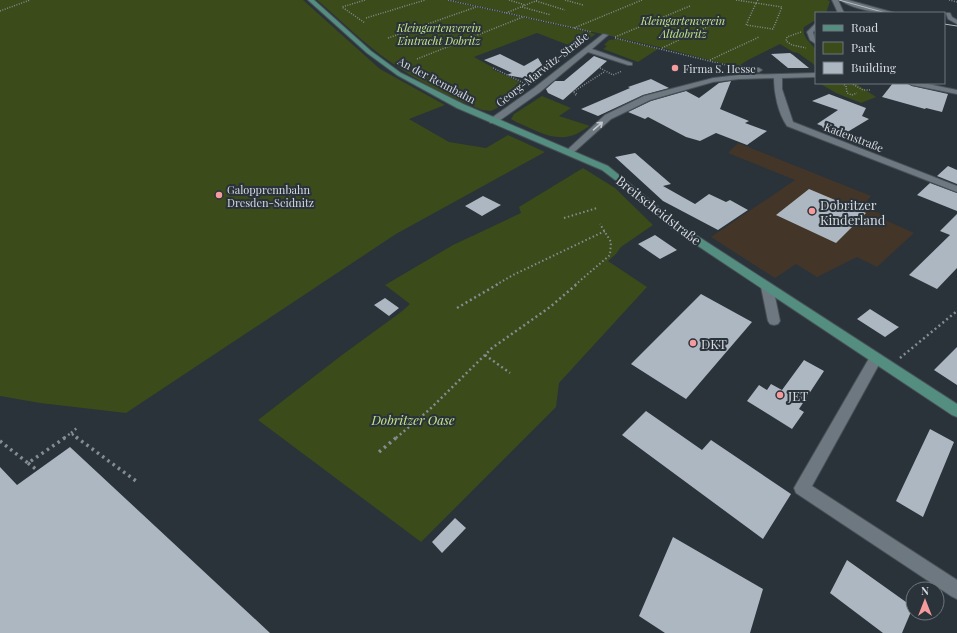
<svg xmlns="http://www.w3.org/2000/svg" width="957" height="633" viewBox="0 0 957 633" font-family="'Playfair Display',serif">
<style>
.education{fill:#433628}
.green{fill:#3b4b1a}
.building{fill:#adb7c1}
.lines{fill:none;stroke-linecap:round;stroke-linejoin:round}
.minor-casing{stroke:#495056;stroke-width:2}
.major-casing{stroke:#495056;stroke-width:2}
.path-far3{stroke:#858c92;stroke-width:1.5;stroke-dasharray:1 1.5;stroke-linecap:butt}
.path-far2{stroke:#858c92;stroke-width:2;stroke-dasharray:1.5 2.5;stroke-linecap:butt}
.path-far1{stroke:#858c92;stroke-width:2.5;stroke-dasharray:2 3;stroke-linecap:butt}
.path{stroke:#858c92;stroke-width:3.5;stroke-dasharray:2.5 4;stroke-linecap:butt}
.minor{fill:#6e7881;fill-rule:evenodd}
.major{fill:#548e81;fill-rule:evenodd}
.tram{stroke:#b7bcc2;stroke-width:1}
.oneway{stroke:#c1c7cd}
.poi-dot{fill:#f59b9d;stroke:#2a323a;stroke-width:1.5}
.labels{text-anchor:middle;dominant-baseline:central;stroke-width:4;stroke-linejoin:round;paint-order:stroke}
.far-park-label{font-size:11px;font-style:italic;fill:#c6e68b;stroke:#2a323a}
.far-poi-label{font-size:11px;fill:#d6dbe0;stroke:#2a323a;text-anchor:start}
.far-street-label{font-size:11px;fill:#d6dbe0;stroke:#2a323a}
.poi-label{font-size:13px;fill:#d6dbe0;stroke:#2a323a;text-anchor:start}
.street-label{font-size:13px;fill:#d6dbe0;stroke:#2a323a}
.park-label{font-size:13px;font-style:italic;fill:#c6e68b;stroke:#2a323a}
</style>
<rect width="100%" height="100%" fill="#2a323a"/>
<path class="education" d="M738,143l133,53 -9,10 24,10 -3,3 31,14 -37,34 -20,-10 -40,20 -21,-13 -21,14 -64,-41 84,-57 -67,-27z"/>
<path class="green" d="M0,0h303l77,69 65,36 -36,14 40,23 37,6 22,-13 37,17 -149,82 -270,179 -86,-10 -40,-7z
M317,0h129l150,34 -20,14 -39,-15 -63,24 20,11 -2,1 34,16 -29,23 -6,3 -9,-1c-31,-12 -63,-28 -90,-47 -27,-18 -50,-42 -75,-63z
M452,0h375l3,1 -4,12h-10v7l-12,7c-2,10 5,15 12,22v17l-18,-13 -5,-1 -13,-8 -32,16 -11,7 -74,-19z
M617,39l41,10 -20,13 -35,-13 4,-3 -3,-1 5,-5z
M819,83h36l21,14 -15,6 -25,-10z
M542,96l29,12 -12,8 31,10c-6,3 -13,9 -20,10 -18,5 -37,-7 -54,-14l-5,-3 3,-5z
M583,168l32,20 38,37 -32,22 -5,7 -8,7 39,26 -88,96 -3,24 -135,135 -163,-122 84,-65 59,-43 9,-8 -25,-19 68,-40 68,-32 -2,-6z"/>
<path class="building" d="M790,53l3,2 16,13h-21l-17,-14z
M500,54l24,12 14,-8 6,10 -6,4 2,1 -5,10 -12,-5 -16,-3 5,-2 -28,-13z
M594,56l13,5 -44,39 -15,-7 -2,-4 9,-8h9z
M651,79l18,9 -26,7 -45,21 -17,-7 49,-21 -2,-1z
M731,81l-11,28 29,12 -4,2 22,8 -20,14 -31,-12 -16,8 -14,-4 -38,-20 -3,2 -17,-7 23,-11 35,-10 13,7 20,-15z
M893,83h14l5,3 36,8 -6,18 -16,-4 -1,1 -43,-12z
M829,94l37,14 -4,8 7,3 -25,15 -16,-6 -4,2 -2,-4 -5,-2 21,-14 -26,-9z
M635,153l36,31 -8,2 32,18 14,-10 17,8 4,-2 18,10 -30,20 -55,-29 -48,-44z
M948,166l9,4v14l-20,-8z
M930,183l27,10v18l-40,-16z
M809,189l57,24 -30,30 -60,-28z
M483,196l18,9 -19,11 -17,-10z
M957,214v54l-20,21 -28,-14 41,-40 -10,-4z
M655,235l22,15 -17,9 -22,-15z
M701,294l51,28 -66,77 -55,-35z
M385,298l14,10 -10,8 -15,-11z
M870,309l27,17 2,1 -14,10 -28,-18z
M957,347v38l-23,-15z
M804,360l20,11 -25,38 5,3 -12,17 -45,-28 12,-16 8,5 4,-6 11,6z
M646,411l56,39 9,-10 80,54 -28,45 -141,-104z
M930,429l24,13 -31,75 -27,-16z
M70,447l200,186h-270v-166l17,18z
M455,518l11,10 -24,25 -10,-11z
M673,537l90,52 -13,44h-85l-26,-17z
M847,560l66,47 -11,26h-19l-53,-40z"/>
<g class="lines">
<g class="minor-casing">
<path id="minor" d="M832,0h6l6,13h-6z
M840,0h8l47,13c-17,0 -41,-3 -55,-13z
M946,13h4l2,4 5,3v4l-9,-5z
M816,23v6l-3,3 3,12 -6,-4 -3,-8z
M603,34l5,1 -16,14 40,14v2h-4l-40,-13 -48,40 -44,31h-6v-4l44,-31z
M739,66l20,2 3,2 -3,2 -22,-3v-2z
M816,73v4l-34,1v11l11,33 164,64v6l-170,-66c-9,-13 -13,-33 -13,-48l-35,1 -26,3 -63,18 -39,19 -39,35 -3,1 -4,-3 40,-37 39,-19 69,-18 26,-3z
M908,83h15l34,7v4l-45,-9z
M767,283l4,1 2,3 7,34 -2,3 -4,1 -4,-1 -2,-3 -7,-34 2,-3z
M876,354l5,1 1,4 -70,127 145,94v19l-6,-3 -155,-103 -2,-5 77,-133z"/>
</g>
<g class="major-casing">
<path id="major" d="M308,0h6l57,51 30,22 62,31 145,62 74,60 275,178v13l-5,-2 -278,-185 -47,-41 -25,-19 -145,-62 -60,-33 -30,-22z"/>
</g>
<path class="path-far3" d="M365,0l-23,7 23,16
M448,0l144,32
M509,0l16,5
M565,0l18,5
M736,0l20,3
M949,0l8,2
M536,1l29,9
M756,3l26,4 -9,22 -27,-4z
M756,3l2,-3
M522,7l29,8
M0,11l30,-11
M506,13l32,-13
M366,18l59,-18
M574,28l68,-28
M801,32l-14,5 -1,4 6,4 14,3
M615,37l75,-31
M388,38l88,-31
M615,38l115,28
M662,48l60,-28
M417,59l106,-42
M710,60l49,-23
M493,68l33,16
M600,68l13,7 9,-4
M822,83h21
M842,83l4,3 1,7 5,2 5,-2
M851,83l12,7h7
M575,95l2,-1 -4,-2 31,-20"/>
<path class="path-far2" d="M564,218l33,-10
M496,285l17,-10 92,-44
M575,285l35,-30 1,-13 -11,-18"/>
<path class="path-far1" d="M457,308l41,-24
M485,355l25,18
M900,358l57,-47
M71,433l7,-6
M64,438l7,-5 6,5
M396,438l33,-28 63,-62 58,-41 27,-23"/>
<path class="path" d="M76,437l60,44
M0,441l28,22 38,-26
M379,452l18,-15
M28,463l9,7"/>
<use href="#minor" class="minor"/>
<use href="#major" class="major"/>
<path class="tram" d="M839,0l47,13
M944,24l13,2"/>
</g>
<defs><path id="oneway-shaft" d="M-6 0H5M1.5-3L5.5 0L1.5 3" fill="none" stroke-width="1.6" stroke-linecap="round" stroke-linejoin="round"/></defs>
<use class="oneway" href="#oneway-shaft" transform="translate(598 126) rotate(-41)"/>
<g class="poi-dot">
<circle cx="675" cy="68" r="4"/>
<circle cx="219" cy="195" r="4"/>
<circle cx="812" cy="211" r="4"/>
<circle cx="693" cy="343" r="4"/>
<circle cx="780" cy="395" r="4"/>
</g>
<g class="labels">
<g class="far-park-label">
<text x="683" y="20">Kleingartenverein<tspan x="683" dy="13">Altdobritz</tspan></text>
<text x="439" y="27">Kleingartenverein<tspan x="439" dy="13">Eintracht Dobritz</tspan></text>
</g>
<g class="far-poi-label">
<text x="683" y="68">Firma S. Hesse</text>
<text x="227" y="189">Galopprennbahn<tspan x="227" dy="13">Dresden-Seidnitz</tspan></text>
</g>
<g class="far-street-label">
<text transform="translate(542 69) rotate(-38)">Georg-Marwitz-Straße</text>
<text transform="translate(437 80) rotate(28)">An der Rennbahn</text>
<text transform="translate(854 137) rotate(21)">Kadenstraße</text>
</g>
<g class="poi-label">
<text x="820" y="204">Dobritzer<tspan x="820" dy="15">Kinderland</tspan></text>
<text x="701" y="343">DKT</text>
<text x="788" y="395">JET</text>
</g>
<g class="street-label">
<text transform="translate(659 210) rotate(38)">Breitscheidstraße</text>
</g>
<g class="park-label">
<text x="413" y="419">Dobritzer Oase</text>
</g>
</g>
<rect x="815" y="12" width="130" height="72" fill="#2a323a" stroke="#6f767c"/>
<rect x="823" y="25" width="20" height="6" fill="#548e81" stroke="#6f767c"/>
<text x="851" y="32" font-size="12" fill="#d6dbe0">Road</text>
<rect x="823" y="42" width="20" height="12" fill="#3b4b1a" stroke="#6f767c"/>
<text x="851" y="52" font-size="12" fill="#d6dbe0">Park</text>
<rect x="823" y="62" width="20" height="12" fill="#adb7c1" stroke="#6f767c"/>
<text x="851" y="72" font-size="12" fill="#d6dbe0">Building</text>
<g transform="translate(925 601)"><circle r="19" fill="#2a323a" stroke="#6f767c"/>
<path d="M0-3L7 15L0 10L-7 15Z" fill="#f59b9d"/>
<text y="-6" font-size="11" font-weight="bold" text-anchor="middle" fill="#d6dbe0">N</text>
</g>
</svg>
